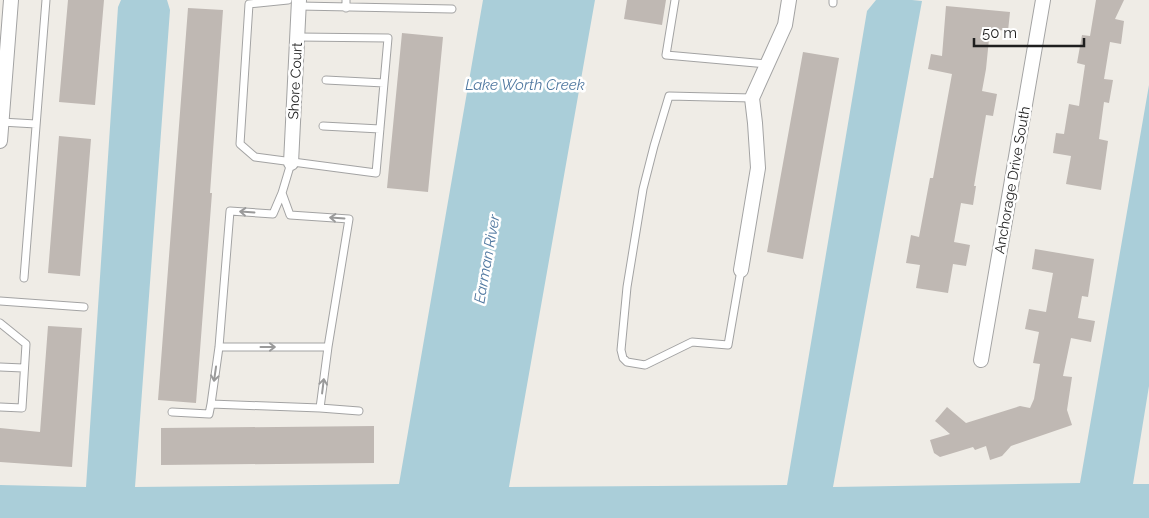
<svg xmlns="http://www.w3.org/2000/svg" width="1149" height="518" viewBox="0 0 1149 518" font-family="Raleway,sans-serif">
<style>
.water{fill:#aaced9}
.building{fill:#bfb8b3}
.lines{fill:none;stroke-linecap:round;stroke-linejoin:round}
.lane-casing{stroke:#a3a3a3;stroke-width:9}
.street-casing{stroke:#a3a3a3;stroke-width:16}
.lane{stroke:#fff;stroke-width:7}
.street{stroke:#fff;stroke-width:14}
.oneway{stroke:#9a9a9a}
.labels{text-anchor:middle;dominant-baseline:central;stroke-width:5;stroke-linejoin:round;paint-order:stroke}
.street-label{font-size:14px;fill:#1f1f1f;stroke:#fff}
.water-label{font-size:15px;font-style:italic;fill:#5078a0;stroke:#fff}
</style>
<rect width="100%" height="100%" fill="#efece6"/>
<path class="water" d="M121,0h46l3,10 -35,477 264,-3 84,-484h112l-86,487 278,-2 80,-474 9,-11h36l10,1 -89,486 247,-4 69,-398v301l-16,98h16v34h-1149v-33l86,2 32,-480z"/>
<path class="building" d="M68,0h36l-9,105 -36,-3z
M627,0h39l-4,25 -38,-6z
M1096,0h28l-9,19 9,2 -3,23 -11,-2 -6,37 9,1 -4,23 -5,-1 -5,37 9,2 -7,49 -35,-6 5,-28 -18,-3 3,-20 8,1 5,-30 10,2 6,-41 -8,-2 5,-28 8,1z
M946,6l64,6 -2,19 -18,-2 -4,40 -4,22 15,3 -4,22 -7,-1 -12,71h2l-3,19 -12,-2 -7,39 16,3 -4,21 -13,-2 -5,29 -32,-5 4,-23 -14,-2 5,-28 8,2 11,-59h3l19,-104 -24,-5 3,-15 11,2z
M188,8l35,2 -13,183h2l-16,210 -38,-3z
M402,33l41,4 -15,155 -41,-4z
M803,52l36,6 -36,201 -36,-7z
M59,136l32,3 -11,137 -32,-3z
M1035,249l59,10 -6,38 -6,-1 -4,22 17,3 -4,21 -20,-4 -8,38 9,1 -5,33 5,15 -61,21 -9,10 -12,4 -4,-14 -11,4 -2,-3 -33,10 -6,-4 -4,-13 20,-6 -15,-13 12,-14 19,16 54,-17 10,2 4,-9 6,-35 -7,-1 6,-31 -14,-3 4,-20 17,3 7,-39 -21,-4z
M48,326l34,2 -10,139 -72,-5v-34l40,4z
M374,426v37l-213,2v-37z"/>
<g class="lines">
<g class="lane-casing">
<path id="lane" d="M288,0l-39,4 -9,140 15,13 121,16 12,-135 -90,-1
M675,0l-9,55 101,9
M833,3v-3
M299,6l153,3
M346,8v-8
M326,80l58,3
M1,122l35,2
M323,126l57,3
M282,193l8,22 59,4 -21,128 -8,61 -109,-4 8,-57 11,-136 43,3 9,-21 9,-30
M741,270l-13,75 -36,-3 -47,23 -18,-3 -4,-4 -2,-8 6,-63 16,-98 11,-43 15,-50 83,2
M24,278l22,-278
M0,301l84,6
M0,323l26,21 -4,64 -22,-1
M219,347h109
M0,367l23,1
M320,408l39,3
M172,412l37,2 2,-10"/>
</g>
<g class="street-casing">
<path id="street" d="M0,141l11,-141
M291,163l8,-163
M741,270l17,-102 -3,-45 -3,-25 33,-73 4,-25
M981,360l62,-360"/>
</g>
<use href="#lane" class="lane"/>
<use href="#street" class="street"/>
</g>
<defs><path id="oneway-shaft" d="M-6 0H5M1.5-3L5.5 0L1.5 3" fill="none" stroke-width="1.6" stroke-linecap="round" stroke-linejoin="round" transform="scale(1.25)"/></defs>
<g class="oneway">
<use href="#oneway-shaft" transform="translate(247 212) rotate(-176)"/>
<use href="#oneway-shaft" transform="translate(337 218) rotate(-176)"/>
<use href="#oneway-shaft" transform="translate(268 347)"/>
<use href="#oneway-shaft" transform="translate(215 374) rotate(98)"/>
<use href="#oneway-shaft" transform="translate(323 386) rotate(-83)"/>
</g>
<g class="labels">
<g class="street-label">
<text transform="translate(295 81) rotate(-87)">Shore Court</text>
<text transform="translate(1012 180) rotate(-80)">Anchorage Drive South</text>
</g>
<g class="water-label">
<text x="525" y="85">Lake Worth Creek</text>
<text transform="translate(487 259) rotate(-80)">Earman River</text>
</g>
</g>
<path d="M974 38v8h110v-8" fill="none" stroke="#1f1f1f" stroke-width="2.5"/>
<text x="982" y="38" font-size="15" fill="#1f1f1f" stroke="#ffffff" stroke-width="4" paint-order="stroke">50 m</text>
</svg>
